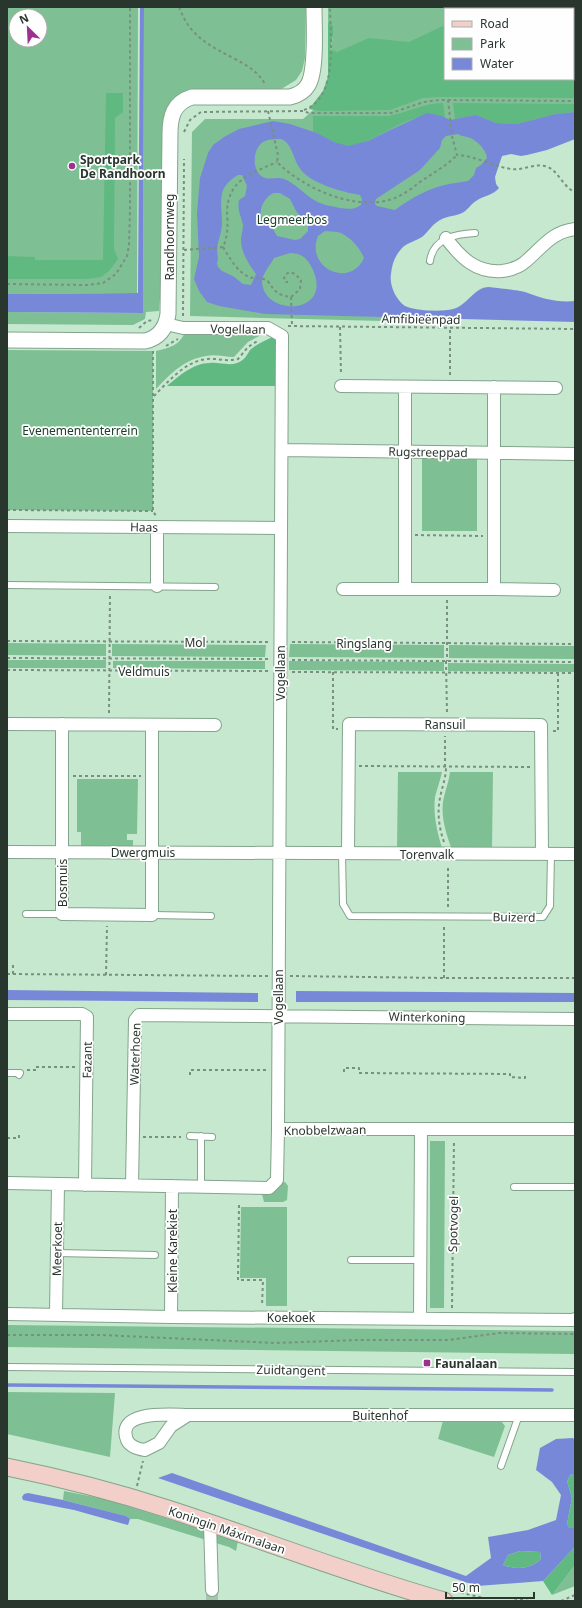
<svg xmlns="http://www.w3.org/2000/svg" width="582" height="1608" viewBox="0 0 582 1608" font-family="'Noto Sans',sans-serif">
<style>
.green{fill:#7fbf94;fill-rule:evenodd}
.forest{fill:#60b980}
.water{fill:#7888d8;fill-rule:evenodd}
.lines{fill:none;stroke-linecap:round;stroke-linejoin:round}
.stream{stroke:#7888d8;stroke-width:3.5}
.minor-tunnel{stroke:#a6c4ae;stroke-width:12;stroke-dasharray:12 6;stroke-linecap:butt}
.service-casing{stroke:#83a48c;stroke-width:8}
.minor-casing{stroke:#83a48c;stroke-width:14}
.tertiary-casing{stroke:#83a48c;stroke-width:17}
.secondary-casing{stroke:#83a48c;stroke-width:19}
.path{stroke:#78907f;stroke-width:2;stroke-dasharray:3 3;stroke-linecap:butt}
.service{stroke:#fff;stroke-width:6}
.minor{stroke:#fff;stroke-width:12}
.tertiary{stroke:#fff;stroke-width:15}
.secondary{stroke:#f2cfc8;stroke-width:17}
.poi-dot{fill:#9e2f8f;stroke:#fefefe;stroke-width:1.5}
.labels{text-anchor:middle;dominant-baseline:central;stroke-width:3.5;stroke-linejoin:round;paint-order:stroke}
.poi-label{font-size:12px;font-weight:bold;fill:#29362d;stroke:#fefefe;text-anchor:start}
.park-label{font-size:12px;fill:#1b4028;stroke:#fefefe}
.street-label{font-size:12px;fill:#29362d;stroke:#fefefe}
</style>
<rect width="100%" height="100%" fill="#c5e8ce"/>
<path class="green" d="M7,7h131l-1,286 -130,1zM16,16h24v24h-24z
M144,7h162l-1,51 -3,13 -6,9 -18,11 -84,1c-19,3 -25,6 -30,25l-2,154 -3,40 -13,1 -1,7 -12,6 -126,-1v-12l136,1z
M328,7h247v121l-64,10 -52,68 -60,31 -19,30 3,54 -193,-5 2,-184 13,-13h98l17,-15 11,-20 -1,-34 3,-13v-12l-5,-3zM445,9h128v70h-128z
M269,331l-21,11 -14,15c-9,0 -19,-3 -28,-1 -21,3 -36,18 -50,33v-38c14,-3 24,-6 29,-19z
M7,350l146,1v160l-146,-1z
M422,457h55v74h-55z
M7,643l99,1v12l-99,-1z
M112,644l154,1 -1,12 -153,-1z
M290,644l154,1v13l-155,-1z
M449,645l126,1v13l-126,-1z
M7,660h99v8h-99z
M113,661h152v8l-152,-1z
M289,661l155,1v9l-155,-1z
M448,663l127,1v8l-127,-1z
M398,772h44c-2,9 -5,17 -7,25 -2,17 2,34 7,51l-45,-1z
M450,772h43l-1,75h-41c-6,-16 -11,-34 -7,-50 2,-9 5,-16 6,-25z
M77,779h61l-1,55h-10v6h6v7l-52,-1v-14h-4z
M430,1141h15l-1,167h-14z
M285,1182l3,4 -1,14 -4,2h-19l-2,-8c9,-1 16,-1 18,-11z
M241,1207h46v99h-21v-28h-26z
M7,1325l568,6v23l-568,-7z
M7,1392l108,1 -5,64 -103,-23z
M443,1421h58l4,5 -11,31 -56,-18z
M64,1491l41,8 133,42 -2,10 -7,-4 -91,-28h-8l-4,-3 -63,-16z
M575,1565v21l-23,9z"/>
<path class="forest" d="M520,7h55v91l-136,-1 -16,1 -33,12 -70,1 -11,-2 14,-18 5,-14v-55l5,3v11l-3,14 7,2 32,-14 40,4 36,-17v54h128v-70h-54z
M106,93h17v19l-8,6 -1,131 4,10 -9,12 -8,6 -14,2h-80v-23l28,1v3h68z
M443,103l2,14c-23,-6 -45,7 -66,18 -9,5 -21,12 -32,11 -12,-1 -22,-10 -34,-14v-16h75c19,-3 36,-13 55,-13z
M453,103l121,1v8l-18,2 -39,10 -21,-1 -20,-8 -21,4z
M274,336l5,3 -1,47h-111c12,-10 26,-23 43,-23 9,-1 18,3 27,0 7,-2 10,-8 13,-13 6,-6 17,-10 24,-14z
M571,1474l4,2v52h-5l-3,-4 5,-26 -5,-17z
M575,1547v18l-23,30 -9,-14z
M520,1551l20,1 1,7c-10,10 -25,11 -38,6l5,-10z"/>
<path class="water" d="M140,7h4l-1,306 -136,-1v-18l131,-1z
M575,112v27l-28,11 -20,5 -6,1 -10,-2 -9,2 -7,21 1,7 3,4c-5,7 -16,8 -23,13 -5,3 -9,10 -14,12 -6,3 -14,3 -20,6 -9,4 -13,12 -20,18 -6,4 -13,5 -19,10 -8,8 -11,17 -12,27 -2,11 5,26 14,32 9,5 38,6 48,3 14,-3 21,-22 36,-22 7,1 29,3 36,5 15,6 33,11 50,9v21l-310,-8 -46,-8 -12,-4 -8,-11 -5,-12 5,-22 -2,-44 3,-35 8,-25 5,-8 11,-8 15,-8 34,-8 17,3 27,9 17,9 14,4 20,-5 20,-10 39,-18 15,3 8,4 26,-5 20,8 21,1 39,-10zM458,134c3,2 6,2 9,3 9,2 19,12 20,21l-6,7 -5,3 -2,7 -6,6c-6,1 -13,2 -19,3 -20,4 -38,14 -54,26l-18,-4 -2,-2 1,-5 44,-29 20,-22 2,-8 4,-4zM281,139c11,4 12,19 18,28 9,16 43,25 61,28l2,4 -1,6c-7,5 -13,4 -21,3 -9,-2 -18,-3 -26,-8 -10,-6 -19,-17 -30,-21 -7,-3 -17,3 -24,-4 -8,-8 -7,-26 3,-33 5,-3 12,-3 18,-3zM238,175h4l5,11 -2,10 -6,4c-2,11 2,15 4,25 0,5 -2,10 -2,15 0,13 8,24 15,34l-5,11 -8,-1 -10,-8 -11,-5 -4,-4 -1,-4 1,-4c-3,-17 4,-22 4,-37 0,-9 -2,-19 0,-28 1,-8 9,-15 16,-19zM274,193h6l10,6 6,12 12,15v5l-8,8 -5,1 -18,-4c-2,-3 -3,-6 -5,-8 -2,-5 -9,-7 -11,-12 -2,-9 5,-20 13,-23zM325,231c5,1 11,0 16,2 10,5 19,15 23,25 -14,31 -59,10 -46,-22zM290,253c12,0 18,6 23,17 20,45 -49,47 -51,12 0,-8 9,-18 12,-24z
M7,990l251,3v9l-251,-2z
M296,991l279,2v9h-279z
M573,1438l2,3v35l-4,-2 -4,7 5,17 -5,26 3,4h5v19l-32,34 -66,5 -319,-108 14,-5 294,103 25,-18 -3,-21 40,-7 28,-10 5,-25 -9,-13 -16,-12 4,-22 16,-9zM520,1551l20,1 1,7c-10,10 -25,11 -38,6l5,-10z
M28,1493l35,7 63,16 4,3 -2,6 -4,-1 -50,-14 -51,-10 -1,-3 2,-3z"/>
<g class="lines">
<path class="stream" d="M7,1385l545,5"/>
<path class="minor-tunnel" d="M212,1601v-11"/>
<g class="service-casing">
<path id="service" d="M430,261c3,-23 26,-27 45,-28
M7,585l208,2
M342,853l1,51 7,12 193,1 7,-11 1,-52
M26,914h36
M152,915l59,1
M7,1073h13l-1,2
M190,1136l22,1
M201,1186v-50
M514,1187h61
M57,1253l98,2
M351,1260h70
M7,1367l568,5
M501,1466l18,-51"/>
</g>
<g class="minor-casing">
<path id="minor" d="M446,238c15,20 30,35 56,33 9,-1 16,-3 23,-9 17,-14 26,-30 50,-33
M166,324l17,4h85l14,8 -4,793
M341,386l215,2
M405,387v202h89v-202
M282,450l293,4
M7,526l274,2
M157,586v-59
M343,589h62
M494,589l60,1
M7,724l208,1
M62,724v190l90,1v-190
M7,852l568,2
M348,853l1,-129 192,1 1,129
M7,1014h75l5,3 -2,168
M7,1183l262,5 8,-8 1,-51h297
M132,1185l3,-165 4,-5 436,4
M7,1314l164,3 402,3 2,-1
M56,1314l2,-130
M171,1317l1,-131
M420,1318l1,-189
M188,1415l-17,11 -12,17 -14,7c-7,-1 -15,-3 -18,-10 -12,-31 46,-25 61,-25h387
M210,1524l2,66"/>
</g>
<g class="tertiary-casing">
<path id="tertiary" d="M7,340l138,1c14,-3 21,-13 23,-27l2,-180c0,-17 3,-31 22,-37h98c8,-2 14,-5 18,-12 9,-15 6,-59 6,-78"/>
</g>
<g class="secondary-casing">
<path id="secondary" d="M7,1467c54,11 109,25 161,42 93,30 183,66 276,92"/>
</g>
<path class="path" d="M179,7c11,30 31,39 58,53 11,6 21,12 28,24
M453,7l1,2
M574,7h1
M448,100l4,36 5,19c19,1 35,11 54,14 12,2 25,-7 37,-2 11,5 15,20 27,25
M304,110c35,-12 26,-73 26,-103
M268,111l10,44 -1,7c26,26 75,48 112,38 12,-3 22,-11 31,-18 13,-9 26,-16 37,-27
M184,132l6,-12 11,-8 102,-1 6,2h82l33,-11 15,-2 136,1
M223,247c8,13 14,25 28,31l4,-1 12,3c8,11 9,15 24,17l9,-8 1,-9 -6,-6 -5,-2 -4,2 -2,4 2,4h2
M184,250l39,-3c5,-11 5,-23 4,-34 0,-33 25,-40 50,-51
M7,284l80,1 16,-2 13,-9 11,-18 2,-11 1,-34v-204
M291,297l1,29
M183,316l1,-157
M288,326l287,3
M340,327l1,48
M139,328l8,-7 7,-1
M166,346l12,-7
M153,351v160l3,5
M450,375v-47
M154,396c14,-14 31,-35 53,-37 10,-1 20,3 31,0l10,-12 11,-7
M7,510l146,1
M415,535l68,1
M447,600v61
M7,641l263,1
M292,642l283,2
M7,658l263,1
M292,660l283,2
M446,661l1,52
M7,670l263,1
M292,672l283,1
M333,672v57h5
M109,713l1,-119
M553,731h5v-58
M359,766l172,1
M445,767v-31
M73,776h68
M444,842c-5,-14 -7,-30 -4,-44 2,-11 6,-20 6,-31
M448,907v-41
M7,974l261,2
M13,974v-9
M106,975l1,-49
M290,976l154,2h131
M444,978v-52
M27,1070h9v-3h39
M344,1072v-4h15v5l151,1v3l15,1v-4
M190,1075v-5h77
M143,1137h38
M7,1138h12v-5
M239,1205l-1,75h25l-1,26
M452,1308l2,-168
M7,1335h95l173,8 84,-3h90l50,-7 76,1
M137,1486l6,-25
M455,1591l28,7h29l17,3
M561,1601l14,-6"/>
<use href="#service" class="service"/>
<use href="#minor" class="minor"/>
<use href="#tertiary" class="tertiary"/>
<use href="#secondary" class="secondary"/>
</g>
<g class="poi-dot">
<circle cx="72" cy="166" r="4"/>
<rect x="423" y="1359" width="8" height="8" rx="2"/>
</g>
<g class="labels">
<g class="poi-label">
<text x="80" y="159">Sportpark<tspan x="80" dy="14">De Randhoorn</tspan></text>
<text x="435" y="1363">Faunalaan</text>
</g>
<g class="park-label">
<text x="292" y="219">Legmeerbos</text>
<text x="80" y="430">Evenemententerrein</text>
</g>
<g class="street-label">
<text transform="translate(169 237) rotate(-90)">Randhoornweg</text>
<text transform="translate(421 319) rotate(1)">Amfibieënpad</text>
<text transform="translate(238 329) rotate(1)">Vogellaan</text>
<text transform="translate(428 452) rotate(1)">Rugstreeppad</text>
<text transform="translate(144 527) rotate(1)">Haas</text>
<text x="195" y="642">Mol</text>
<text x="364" y="643">Ringslang</text>
<text x="144" y="671">Veldmuis</text>
<text transform="translate(280 673) rotate(-90)">Vogellaan</text>
<text x="445" y="724">Ransuil</text>
<text x="143" y="852">Dwergmuis</text>
<text x="427" y="854">Torenvalk</text>
<text transform="translate(62 883) rotate(-90)">Bosmuis</text>
<text transform="translate(514 917) rotate(1)">Buizerd</text>
<text transform="translate(278 997) rotate(-90)">Vogellaan</text>
<text transform="translate(427 1017) rotate(1)">Winterkoning</text>
<text transform="translate(135 1054) rotate(-88)">Waterhoen</text>
<text transform="translate(87 1060) rotate(-89)">Fazant</text>
<text transform="translate(325 1130) rotate(-1)">Knobbelzwaan</text>
<text transform="translate(453 1224) rotate(-89)">Spotvogel</text>
<text transform="translate(57 1249) rotate(-89)">Meerkoet</text>
<text transform="translate(172 1251) rotate(-90)">Kleine Karekiet</text>
<text x="291" y="1317">Koekoek</text>
<text transform="translate(291 1370) rotate(1)">Zuidtangent</text>
<text x="380" y="1415">Buitenhof</text>
<text transform="translate(227 1530) rotate(19)">Koningin Máximalaan</text>
</g>
</g>
<rect width="582" height="1608" fill="none" stroke="#29362d" stroke-width="16"/>
<rect x="444" y="8" width="130" height="72" fill="#fefefe" stroke="#a9aeaa"/>
<rect x="452" y="21" width="20" height="6" fill="#f2cfc8" stroke="#a9aeaa"/>
<text x="480" y="28" font-size="12" fill="#29362d">Road</text>
<rect x="452" y="38" width="20" height="12" fill="#7fbf94" stroke="#a9aeaa"/>
<text x="480" y="48" font-size="12" fill="#29362d">Park</text>
<rect x="452" y="58" width="20" height="12" fill="#7888d8" stroke="#a9aeaa"/>
<text x="480" y="68" font-size="12" fill="#29362d">Water</text>
<g transform="translate(28 28) rotate(336)"><circle r="19" fill="#fefefe" stroke="#a9aeaa"/>
<path d="M0-3L7 15L0 10L-7 15Z" fill="#9e2f8f"/>
<text y="-6" font-size="11" font-weight="bold" text-anchor="middle" fill="#29362d">N</text>
</g>
<path d="M446 1592v6h88v-6" fill="none" stroke="#29362d" stroke-width="2"/>
<text x="452" y="1592" font-size="12" fill="#29362d" stroke="#fefefe" stroke-width="3" paint-order="stroke">50 m</text>
</svg>
